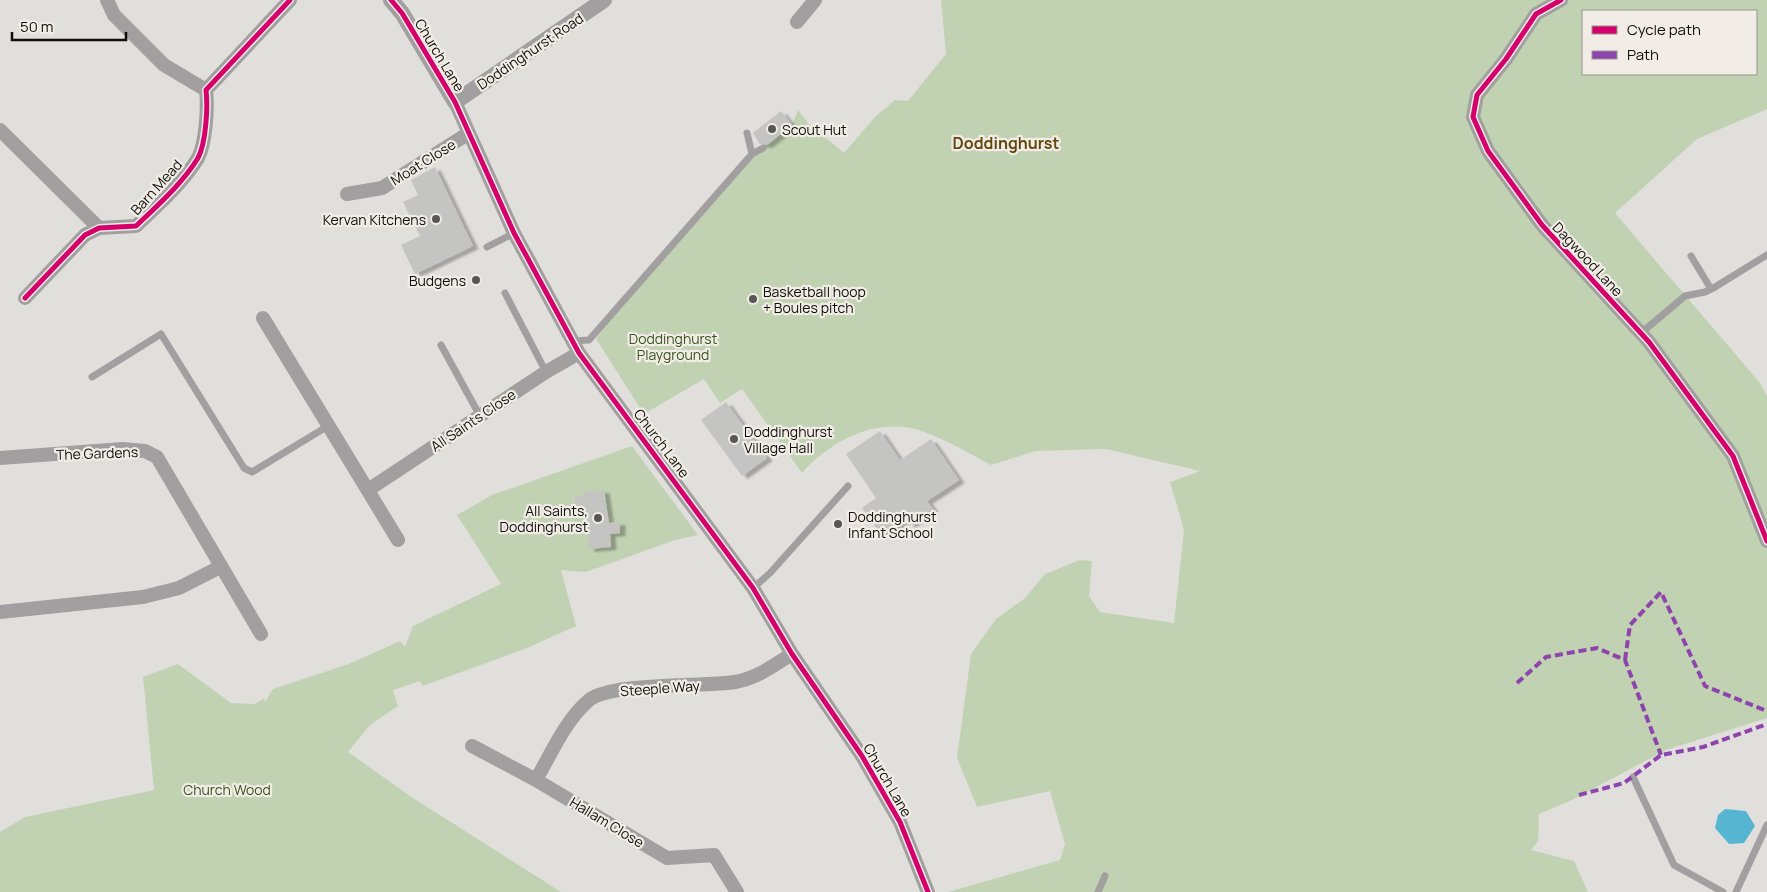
<svg xmlns="http://www.w3.org/2000/svg" width="1767" height="892" viewBox="0 0 1767 892" font-family="Manrope,sans-serif">
<style>
.green{fill:#c1d2b2;fill-rule:evenodd}
.water{fill:#56b6d2}
.building{fill:#c4c4c3;filter:url(#shadow)}
.lines{fill:none;stroke-linecap:round;stroke-linejoin:round}
.service{stroke:#a19f9f;stroke-width:7}
.minor{stroke:#a19f9f;stroke-width:14}
.tertiary{stroke:#a19f9f;stroke-width:16}
.quiet{stroke:#8e44ad;stroke-width:4;stroke-dasharray:8 4;stroke-linecap:butt}
.cycleway-casing{stroke:#f1ede6;stroke-width:8}
.cycleway{stroke:#d6006c;stroke-width:5}
.poi-dot{fill:#585754;stroke:#f1ede6;stroke-width:2}
.labels{text-anchor:middle;dominant-baseline:central;stroke-width:4.5;stroke-linejoin:round;paint-order:stroke}
.street-label{font-size:14px;fill:#0f0e0b;stroke:#f1ede6}
.poi-label{font-size:14px;fill:#0f0e0b;stroke:#f1ede6;text-anchor:start}
.park-label{font-size:14px;fill:#36541c;stroke:#f1ede6}
.quarter-label{font-size:16px;font-weight:bold;fill:#63480e;stroke:#f1ede6}
</style>
<defs>
<filter id="shadow"><feDropShadow dx="5.5" dy="3" stdDeviation="1" flood-color="#0004"/></filter>
</defs>
<rect width="100%" height="100%" fill="#e1dfdc"/>
<path class="green" d="M941,0h826v109l-70,30 -82,74 145,170 7,13v322l-101,32 -96,51 -31,13 -1,27 -7,9 43,11 14,31h-640l112,-32 5,-16 -15,-53 -73,16 -20,-49 14,-104 25,-35 29,-21 20,-24 35,-14 12,1 -3,35 11,16 74,11 10,-93 -14,-48 30,-11 -94,-22 -70,2 -45,14c-23,-12 -62,-36 -88,-38 -39,-4 -76,18 -101,46l-60,-84 -22,14 -16,-24 -60,35 -48,-75 13,-20 143,-165 40,-29 6,-15 10,13 36,30 31,-36 20,-17 13,1 38,-47zM1583,11h173v63h-173z
M632,446l66,89 -23,5 -89,32 -25,-2 15,56 -49,22 -104,38 -3,-5 -27,9 5,16 -28,19 -22,27 62,44 151,96h-561v-60l25,-15 129,-27 -11,-113 35,-13 53,39 24,1 9,-6 1,4 8,-13 76,-25 51,-23 5,6 8,-21 88,-42 -44,-69 35,-20z"/>
<path class="water" d="M1725,809l21,2 9,15 -11,17 -15,1 -14,-16 3,-13z"/>
<path class="building" d="M781,111l11,14 -25,20 -7,-1 -7,-11z
M435,167l38,79 -58,28 -14,-29 19,-9 -17,-34 15,-7 -7,-15z
M726,402l41,56 -25,18 -41,-56z
M880,431l20,29 31,-21 28,41 -32,21 6,8 -23,16 -4,-6 -24,17 -20,-28 14,-10 -30,-44z
M604,490l5,33 11,-1v11l-10,1 1,13 -22,2 -3,-36 -10,1 -1,-18h9v-4z"/>
<g class="lines">
<path class="service" d="M747,133l5,21
M487,247l27,-14
M1691,256l20,33
M505,293l41,79
M1641,333l44,-37 20,-4 10,-5 52,-32
M573,341l16,-1 163,-186 11,-6
M441,345l39,71
M92,377l69,-43 83,134 8,4 76,-46
M753,588l17,-15 78,-87
M1633,777l41,88 49,27
M1098,892l7,-16
M1736,892l31,-67"/>
<path class="minor" d="M107,0l7,15 50,50 42,25
M1561,0l-25,14 -30,45 -29,36 -4,22 15,34 54,74 107,117 84,114 34,85
M797,22l18,-22
M455,102l59,131 65,120 174,235 39,66 70,102 38,66 28,70
M0,130l99,98
M347,194l35,-6 87,-55
M25,298l60,-63 14,-7 37,-2c22,-21 46,-42 62,-68 8,-15 10,-51 8,-68l84,-90
M263,318l135,222
M0,458l123,-9 22,2 12,6 104,177
M368,490l178,-118 33,-19
M0,612l143,-15 36,-9 41,-21
M472,746l64,34 131,78 47,-3 23,37
M536,780c15,-26 29,-59 52,-79 20,-19 116,-14 147,-19 21,-3 39,-17 57,-28"/>
<path class="tertiary" d="M391,0l11,13 53,89 149,-102"/>
<path class="quiet" d="M1625,660l5,-35 31,-33 44,94 62,25
M1517,683l29,-26 51,-9 28,12 36,95
M1579,795l45,-12 37,-28 42,-8 64,-23"/>
<g class="cycleway-casing">
<path id="cycleway" d="M391,0l11,13 53,89 59,131 65,120 174,235 39,66 70,102 38,66 28,70
M1561,0l-25,14 -30,45 -29,36 -4,22 15,34 54,74 107,117 84,114 34,85
M25,298l60,-63 14,-7 37,-2c22,-21 46,-42 62,-68 8,-15 10,-51 8,-68l84,-90"/>
</g>
<use href="#cycleway" class="cycleway"/>
</g>
<g class="poi-dot">
<circle cx="772" cy="129" r="5"/>
<circle cx="436" cy="219" r="5"/>
<circle cx="476" cy="280" r="5"/>
<circle cx="753" cy="299" r="5"/>
<circle cx="734" cy="439" r="5"/>
<circle cx="598" cy="518" r="5"/>
<circle cx="838" cy="524" r="5"/>
</g>
<g class="labels">
<g class="street-label">
<text transform="translate(530 51) rotate(-34)">Doddinghurst Road</text>
<text transform="translate(440 55) rotate(59)">Church Lane</text>
<text transform="translate(423 162) rotate(-32)">Moat Close</text>
<text transform="translate(156 187) rotate(-48)">Barn Mead</text>
<text transform="translate(1588 259) rotate(47)">Dagwood Lane</text>
<text transform="translate(473 420) rotate(-34)">All Saints Close</text>
<text transform="translate(662 443) rotate(53)">Church Lane</text>
<text transform="translate(97 453) rotate(-2)">The Gardens</text>
<text transform="translate(660 688) rotate(-4)">Steeple Way</text>
<text transform="translate(888 780) rotate(60)">Church Lane</text>
<text transform="translate(607 822) rotate(31)">Hallam Close</text>
</g>
<g class="poi-label">
<text x="782" y="129">Scout Hut</text>
<text x="426" y="219" text-anchor="end">Kervan Kitchens</text>
<text x="466" y="280" text-anchor="end">Budgens</text>
<text x="763" y="291">Basketball hoop<tspan x="763" dy="16">+ Boules pitch</tspan></text>
<text x="744" y="431">Doddinghurst<tspan x="744" dy="16">Village Hall</tspan></text>
<text x="588" y="510" text-anchor="end">All Saints,<tspan x="588" dy="16">Doddinghurst</tspan></text>
<text x="848" y="516">Doddinghurst<tspan x="848" dy="16">Infant School</tspan></text>
</g>
<g class="park-label">
<text x="673" y="338">Doddinghurst<tspan x="673" dy="16">Playground</tspan></text>
<text x="227" y="789">Church Wood</text>
</g>
<g class="quarter-label">
<text x="1006" y="143">Doddinghurst</text>
</g>
</g>
<rect x="1582" y="10" width="175" height="65" fill="#f1ede6" stroke="#97948e"/>
<rect x="1592" y="26" width="25" height="8" fill="#d6006c" stroke="#97948e"/>
<text x="1627" y="35" font-size="15" fill="#0f0e0b">Cycle path</text>
<rect x="1592" y="51" width="25" height="8" fill="#8e44ad" stroke="#97948e"/>
<text x="1627" y="60" font-size="15" fill="#0f0e0b">Path</text>
<path d="M12 32v8h114v-8" fill="none" stroke="#0f0e0b" stroke-width="2.5"/>
<text x="20" y="32" font-size="15" fill="#0f0e0b" stroke="#f1ede6" stroke-width="4" paint-order="stroke">50 m</text>
</svg>
